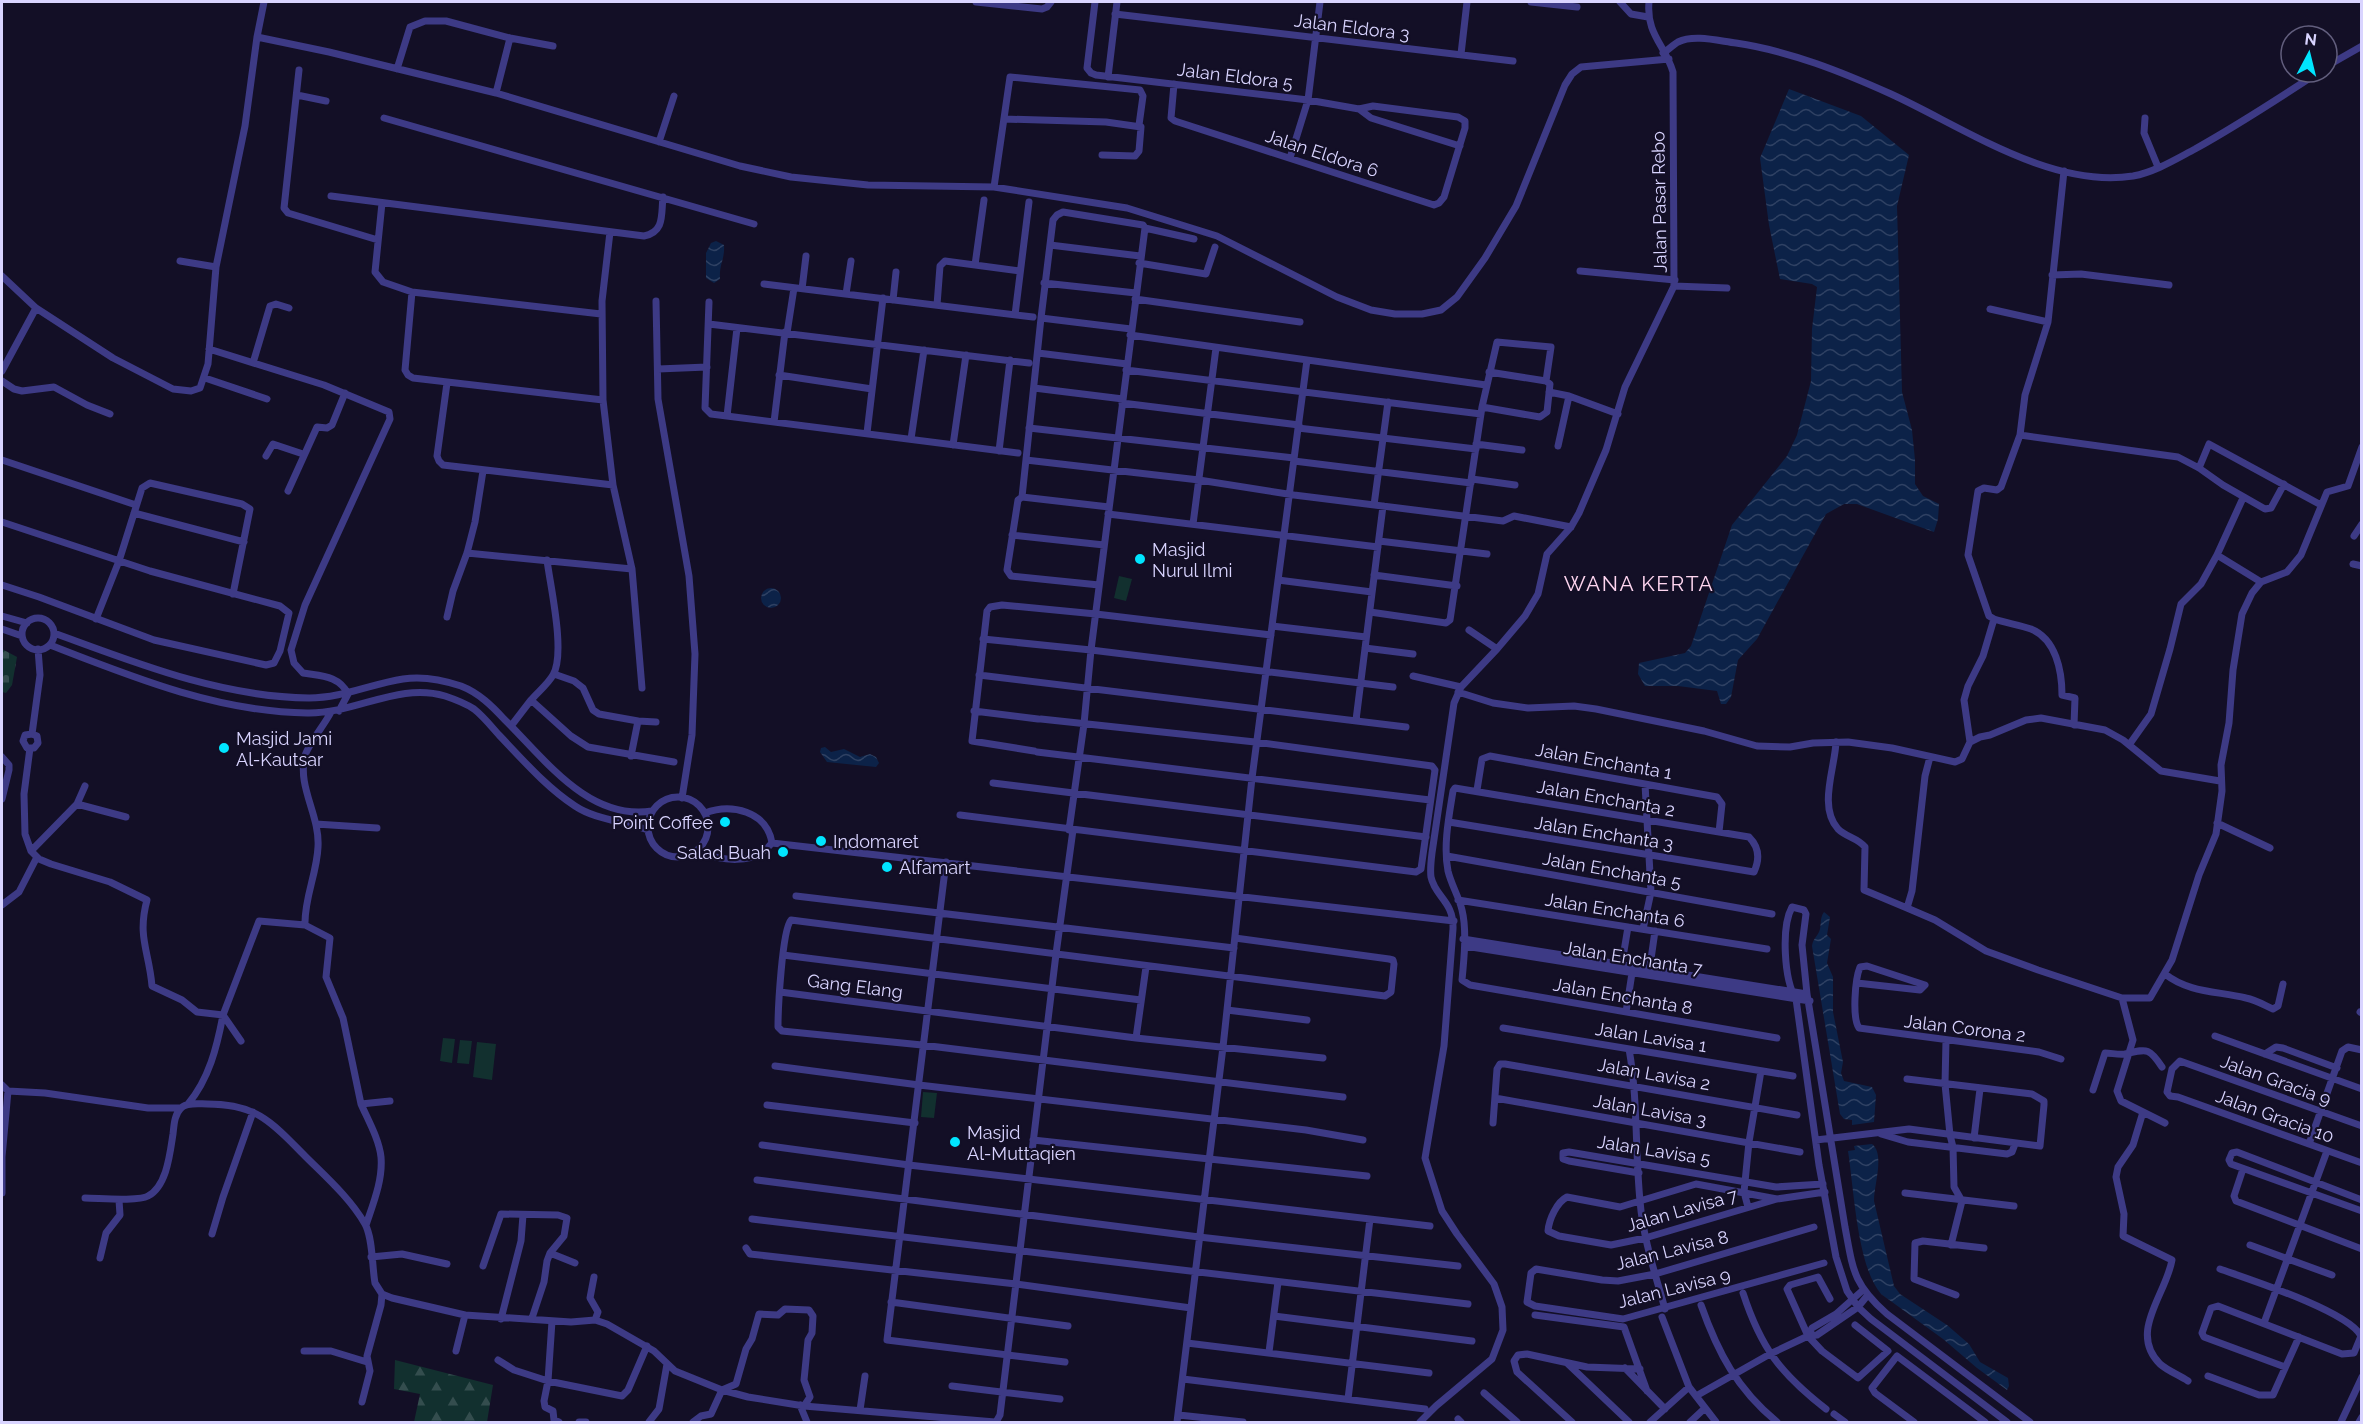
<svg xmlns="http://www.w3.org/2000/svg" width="2363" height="1424" viewBox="0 0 2363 1424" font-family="Raleway,sans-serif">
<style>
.green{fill:#12302f}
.forest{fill:url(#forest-firs)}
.cemetery{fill:url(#cemetery-stones)}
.water{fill:url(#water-waves)}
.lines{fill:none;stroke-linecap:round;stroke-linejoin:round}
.street{stroke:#3d3a85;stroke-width:7}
.poi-dot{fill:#00e5ff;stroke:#130f26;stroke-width:2}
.labels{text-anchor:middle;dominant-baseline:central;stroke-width:4.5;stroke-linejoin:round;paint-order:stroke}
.street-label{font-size:18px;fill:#d9d4ff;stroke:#130f26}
.poi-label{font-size:18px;fill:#d9d4ff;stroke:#130f26;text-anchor:start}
.quarter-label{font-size:21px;letter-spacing:1.5px;fill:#ffd6f0;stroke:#130f26}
</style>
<defs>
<pattern id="forest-firs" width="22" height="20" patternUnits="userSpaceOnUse" patternTransform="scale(1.5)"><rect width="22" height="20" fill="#12302f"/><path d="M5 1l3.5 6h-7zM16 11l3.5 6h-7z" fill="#344d4e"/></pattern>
<pattern id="cemetery-stones" width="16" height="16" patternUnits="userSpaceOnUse" patternTransform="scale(1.5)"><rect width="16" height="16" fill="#12302f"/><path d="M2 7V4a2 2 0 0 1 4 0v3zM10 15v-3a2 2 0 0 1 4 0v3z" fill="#344d4e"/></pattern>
<pattern id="water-waves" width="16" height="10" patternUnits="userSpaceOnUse" patternTransform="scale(1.5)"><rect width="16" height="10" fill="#0c2248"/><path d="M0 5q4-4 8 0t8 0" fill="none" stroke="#2f4163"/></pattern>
</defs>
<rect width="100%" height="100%" fill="#130f26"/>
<path class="green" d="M1119,576l13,3 -6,22 -12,-3z
M443,1038l12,1 -3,24 -12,-2z
M460,1040l12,1 -3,23 -12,-1z
M477,1042l19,2 -4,36 -19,-3z
M923,1092l14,1 -3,25 -13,-1z"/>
<path class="forest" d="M395,1360l98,25 -6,37h-73l6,-28 -26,-5z"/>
<path class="cemetery" d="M2,649l15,8 -5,28 -6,8 -4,-1z"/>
<path class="water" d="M1789,89l72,27 48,39 -12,51 5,186 10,38 3,30v24l8,12 16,8 -1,15 -4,13 -77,-28h-13l-18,10 -69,125 -19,21 -7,37 -5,7h-5l-4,-13 -39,-5h-33l-7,-12 1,-11 46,-10 6,-7 41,-121 55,-69 10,-21 14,-54 1,-52 5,-42 -5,-3 -32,-5 -11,-54 -9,-67z
M716,241l8,4c1,14 -5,19 -4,34l-6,4 -8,-5v-25l5,-10z
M761 598a10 10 0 1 1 20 0a10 10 0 1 1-20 0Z
M825,747l6,5 13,-3 16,8 10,-3 6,3 3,6 -3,4 -49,-5 -7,-10 1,-4z
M1824,912l6,5 -3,18 4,4 -4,24 6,14v35l10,50 -2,11 3,8 28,6 4,8 -2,27 -22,3v-5l-8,-1 -4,-5 -28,-168c1,-7 4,-8 7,-14 3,-6 0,-13 5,-20z
M1872,1144c13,10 2,40 2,57l20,85 6,8 47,31 22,19 11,18 28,16 1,8 -2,4 -30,-22 -34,-29 -62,-45c-24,-28 -27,-105 -33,-143l7,-1 -1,-4z"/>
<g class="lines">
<path class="street" d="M264,2l-7,35 72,15 167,41 244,73 51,11 77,8 126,2 133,21 90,28 120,61 34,13 24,4h27l19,-4 16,-13 28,-39 31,-52 49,-121 7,-11 9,-7 88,-8
M976,2l66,7 5,-2 4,-5
M1095,2l-8,66 4,5 5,2 212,25 51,9 14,-3 85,11 7,4v7l-21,69 -5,6 -5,2 -259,-84 -4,-3 3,-34
M1531,2l46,5
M1620,2l11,12 17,3
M1115,14l398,47
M1663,53c5,-3 10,-8 15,-11 16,-8 41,-1 58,1 54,8 106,29 155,51 72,33 160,95 242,82 22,-4 43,-17 62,-27 43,-24 83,-50 124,-77
M1461,54l6,-52
M2327,66l35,-20
M397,69l13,-42 15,-6h21l64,17 43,8
M299,70l-15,138 4,5 90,27
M1108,77l9,-75
M496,93l14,-55
M297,95l29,6
M1359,109l12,9 89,28
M384,118l370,106
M2145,118l-1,15 14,34
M1004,119l102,3 35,5 -2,24 -4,5 -33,-1
M659,142l15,-46
M1290,158l18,-58 12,-98
M2064,171l-16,151 -23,73 -5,40 -19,52 -4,3 -13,-2 -6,3 -10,64 21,61 5,3c12,4 26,6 37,10 25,10 31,42 31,66l13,3 -1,27
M994,187l16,-110 130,13 3,6 -4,29
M331,196l313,40c21,-4 17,-22 19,-39
M382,203l-7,69 8,10 29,10 189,22
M1145,228l49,11
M610,232l-8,69 1,99 10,85 19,84 10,119
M1050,245l90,11
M180,261l36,6
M1139,263l67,11 9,-27
M975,265l9,-65
M1580,271l95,9
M2052,275l29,-1 88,11
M2,276l34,32 77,50 60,31 18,2 9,-3 8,-24 8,-97 29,-141 12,-89
M1044,283l92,10
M764,284l269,33
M1674,286l53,2
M802,289l4,-33
M412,292l-7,78 3,5 5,3 190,22
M846,294l5,-33
M1135,299l165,23
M893,300l3,-28
M656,301l2,98 31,177 6,78 -3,81 -10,63
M709,302l-4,106 6,6 307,39
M937,305l3,-39 5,-5 75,10
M1990,309l58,13
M1015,315l14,-113
M1041,318l12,-98 4,-5 6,-3 80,13 2,3 -54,422 -7,74 -15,106
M709,324l320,39
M787,333l7,-45
M1130,335l356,50
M209,349l115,36 65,27 1,7 -85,186 -14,45 3,13 9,10c17,3 36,2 45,21l-9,17
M1038,353l89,11
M253,363l17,-57 6,-2 13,4
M658,369l49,-2
M1126,370l355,44
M2,371l34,-63
M779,375l93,14
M205,378l62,21
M2,381l12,8 8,2 32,-4 33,18 23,9
M447,383l-10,73 2,5 4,4 170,20
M1034,388l89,11
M1549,392l20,4 49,18
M1122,403l177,22
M1482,407l58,10 7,-5 3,-28 -4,-3 -57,-9
M727,416l10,-88
M774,422l11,-90
M1029,428l265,30
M1298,428l178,21
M867,433l16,-135
M2020,435l158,22 21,11 24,17 42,24 6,-1 13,-24
M911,439l13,-89
M1476,444l46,6
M953,445l13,-90
M1558,446l11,-50
M999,451l11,-91
M266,456l7,-12 30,10
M2,460l134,45
M1026,460l173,20 95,15 209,26 11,-5 57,11
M1294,461l177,22
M2199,468l10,-24 112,61
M1472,479l43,6
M288,491l29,-64 10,1 5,-3 13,-32
M1022,497l87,10
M2243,498l-26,57 44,27
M1374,505l14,-103
M134,513l110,29
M1108,514l270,33
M2,522l148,49 130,35 9,7 -9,38 -6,12 -8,2 -112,-25 -115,-43 -37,-12
M1193,524l23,-176
M1012,535l92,10
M2354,536l8,-12
M1379,541l108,13
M467,553l165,16
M547,560c3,25 19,93 6,115 -5,9 -15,17 -22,25l40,36 17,11 86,15
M2353,564l9,2
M1374,575l83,11
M1278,580l94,12
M1099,585l-88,-9 -4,-6 11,-70 4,-3 19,-179 90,11
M1370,612l76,11 4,-3 32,-213 15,-65 54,5 -5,34
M2,616l25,7
M447,617l6,-26 14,-38 8,-31 8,-51
M22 634a16 16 0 1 1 32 0a16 16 0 1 1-32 0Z
M96,619l23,-58 23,-73 8,-5 92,21 8,5 -17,85
M1272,626l94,11
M2,629l20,7
M1469,630l28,19
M54,633c82,30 166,64 255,65 33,0 62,-14 94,-19 19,-3 40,1 58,7 18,7 31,20 43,33 41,40 84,102 148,92
M983,639l108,11 302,37
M50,645c82,32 168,67 257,68 49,1 91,-31 138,-17 9,3 20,7 29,13 9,7 17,17 25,26 24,25 47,52 76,71 21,14 49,15 73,24
M1365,648l48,6
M554,674l20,7 9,7 10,22 6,4 39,7 -7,35
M979,675l427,52
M1413,676l48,11
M1458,692l35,11 35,5 46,-2 22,3 108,22 53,15 33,1 23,-4 35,-1 44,6 63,14 7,-3 8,-17 10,-5 10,-2 36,-15 15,-2 64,12 18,10 38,31 59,10
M974,711l64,8
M331,712c-6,12 -24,34 -26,44 -8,31 15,59 13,91 -1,26 -14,52 -13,78l25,13 -4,39 17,41 18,86 29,-3
M1356,720l27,-214
M638,721l18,1
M511,726l20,-26
M32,734l-7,1 -2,6 4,7h7l4,-5 -1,-7 -5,-2 8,-59 -2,-26
M1836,742c-1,26 -18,65 2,87 8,8 20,9 27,18l-1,43 43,18
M1970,742l-6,-42 4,-14 15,-30 11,-37
M2129,745l22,-31 19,-65 11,-45 20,-20 16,-29
M30,748l-6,46 1,40 6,17 8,8 12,5 59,18 37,18c-10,37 2,51 5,86l30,14 15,12 26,3 36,-94 46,4
M1034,751l-62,-10 15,-130 3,-4 12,-2 94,9 175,21
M1037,752l393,48
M2,757l7,8v5l-7,29
M1930,757l-5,19 -13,115 -5,17 28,12 51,31 52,19 84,28h28l22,-38 27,-85 17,-41 6,-43 -1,-26 8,-42 4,-53 9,-56 10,-21 9,-11 26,-10 14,-17 26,-63 21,-6 14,-39
M993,783l433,54
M1477,790l5,-31 8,-3 227,41 5,7 -3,28
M648 827a30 30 0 1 1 60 0a30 30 0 1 1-60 0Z
M77,804l49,13
M705,813c26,-10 62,-2 67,30
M960,815l456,57 5,-3 14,-99 -3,-4 -177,-24 -214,-23
M1449,822l305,50c6,-13 5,-25 -5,-35l-294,-49 -2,3c-4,25 -10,55 -5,80 3,13 11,26 14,39 5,20 2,50 0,70l8,5 307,53
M2217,823l53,25
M316,824l61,4
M772,843l682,78
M31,851l46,-47 8,-18
M697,851c25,10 56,15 75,-8
M1447,856l325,58
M946,862l-59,478 178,22
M796,896l438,52
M1458,900l309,49
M2,905l17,-13 18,-35
M1643,929l8,-37 -6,-108
M1235,938l154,21 4,1 1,4 -3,28 -6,4 -594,-76c-9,10 -13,90 -13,107l4,4 140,14 421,52
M1463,939l344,55
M1465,946l345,55
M783,955l358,45
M1621,969l7,-42
M1649,973l6,-42
M2165,974c24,19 53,17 81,24 10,2 18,7 27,11l5,-3 5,-22
M1857,983l63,7 5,-5 -58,-19 -7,1c-5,12 -8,51 -1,61l180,24 22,7
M780,992l356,46 187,20
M2122,998l11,42 -16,51 4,10 44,22
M1227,1010l80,10
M1626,1012l6,-39
M2360,1012l2,1
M223,1015l18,26
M1503,1028l290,48
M2215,1036l147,53
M1136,1038l10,-71
M1946,1040l-1,44 5,51 3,12 1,40 8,14 -11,44
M1629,1049c9,50 6,101 11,152 3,37 15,72 25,108
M2265,1054l11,-7 7,1 54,20
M775,1066l144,19 387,45 57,10
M2,1085l6,6 37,2 103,15h33
M2093,1090l12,-37c6,0 14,2 20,1 22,-5 24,-7 37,13
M1495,1098l305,54
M188,1104c21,-25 29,-57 35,-89
M361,1104c7,16 18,35 20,53 2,23 -8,47 -15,68
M767,1105l148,18
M2143,1112l-10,33 -15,22 -2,10 8,37 -1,22 49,24c-6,35 -44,72 -12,104 8,7 19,11 28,17
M1493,1123l4,-54 3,-5h5l292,51
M2362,1126l-182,-65 -8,8 -5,23 3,4 8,1 184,66
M1881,1134l27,8 99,12 5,-2 3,-8
M1974,1138l6,-49
M1033,1140l334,36
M1816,1140l93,-11 131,17 4,-41v-4l-12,-7 -125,-15
M2309,1144l33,-93 6,-4 14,3
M762,1145l147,20 521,61
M2243,1169l-9,27 2,5 126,48
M1639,1173l-70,-12 -6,-2v-6l6,-1 207,35 47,-3
M757,1180l442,57 259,29
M2,1193v-36l6,-66
M1905,1193l109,13
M85,1198c14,0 52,4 63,-2 19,-10 22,-43 25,-62 1,-8 1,-19 8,-26 6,-6 18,-4 26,-4 18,0 38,3 53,12 17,10 31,26 45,40 21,21 45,42 60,68 8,14 7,43 10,59l7,11 10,4 73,17 106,7 24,-2 12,4 47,27 21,20 47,19 26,7 56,9 191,16
M1777,1199l-81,-15 -76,23 -53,-10c-10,5 -18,22 -19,34l11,5 52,9 34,-7 132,-39 48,-7
M2362,1200l-125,-48 -5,1 -3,7 2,4 131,47
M1748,1207l-4,-15 5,-50 12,-71
M752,1219l716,85
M1814,1227l-159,47 -37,7 -16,-1 -66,-11 -5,4 -4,29 8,4 88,13 201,-56
M212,1234l11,-37 30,-85
M2250,1245l82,30
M746,1248l4,6 266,30 175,24
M550,1253l25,10
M371,1257l31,-3 45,10
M100,1258l6,-25 14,-18 -1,-15
M483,1266l18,-52 57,1 9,3 -3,18 -14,17 -3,8 -3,21 -12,36
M2220,1269c28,10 128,42 141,67l-7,17 -12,1 -124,-48 -7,2 -9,25 2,4 81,30
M594,1277l-4,21 8,14 -3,8
M1743,1293c18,55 37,80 83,116
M1956,1295l-42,-16 1,-36 8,-2 61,7
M1830,1299l-12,-22 -28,8 -3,4 21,47 14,15 36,27 30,-27 -33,-26
M891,1302l177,24
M1701,1305c17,48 36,84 76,117
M1535,1315l89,12 23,64
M1274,1316l198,25
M1662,1317l27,70 27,35
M501,1319l20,-78 2,-26
M552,1321l-4,60 -4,20 1,6 8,4 1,9 5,2
M2264,1323l63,-172
M1808,1336l4,-8 24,-14 27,-24
M1187,1343l242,30
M304,1351h27l36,11
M456,1351l9,-36
M1269,1352l9,-70
M498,1360l16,10 34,11 74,15 6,-6 19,-44
M1568,1364l61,58
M1625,1368l40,41
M2208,1376l51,19h14l26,-58
M1183,1379l242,30
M952,1386l108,13
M1484,1393l33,29
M1696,1396l74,-42 38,-18 9,-1 41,-28 9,-11
M1348,1399l22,-180
M362,1402l8,-31 -3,-15 14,-51 1,-11
M800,1405l7,17
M860,1410l5,-34
M1834,1414l11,8
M1179,1415l64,7
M1458,1419l3,3
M579,1422h7
M649,1422l10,-13 8,-45
M693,1422l8,-6 10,-2 11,-24 14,-6 10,-35 6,-10 7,-25 19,1 7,-6 24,1 4,6 -1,17 -4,7 -4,40 6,17 -6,9
M996,1422l4,-7 56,-461 17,-124
M1177,1422l46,-375 29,-269 55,-418
M1420,1422l16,-16 56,-47 11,-29 -1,-23 -8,-23 -37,-50 -15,-23 -17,-53 19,-112 9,-117c1,-28 -18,-32 -22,-52 -1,-7 0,-16 1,-24l22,-150 7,-16 36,-38 28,-33 13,-22 9,-40 24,-27 8,-14 27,-63 19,-63 49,-101 -1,-214c-8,-27 -27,-38 -24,-70
M1572,1422l-55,-50 -3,-11 4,-6 9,-1 60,13 53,2
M1650,1422l39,-35
M1690,1422l14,-13
M1914,1422l-39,-29 -3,-5 25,-32 88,66
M2007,1422l-136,-103 -13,-12 -11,-16 -11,-34 -17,-92 -23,-166c-12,-19 -15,-72 -4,-92l12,3 2,4 -4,31 5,49 38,233c8,43 8,57 42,87l143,108
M2341,1422l21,-45
M2359,1422l3,-5"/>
</g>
<g class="poi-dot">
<circle cx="1140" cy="559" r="6"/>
<circle cx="224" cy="748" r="6"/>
<circle cx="725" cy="822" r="6"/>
<circle cx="821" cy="841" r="6"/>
<circle cx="783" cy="852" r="6"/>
<circle cx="887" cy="867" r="6"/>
<circle cx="955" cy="1142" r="6"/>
</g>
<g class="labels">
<g class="street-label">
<text transform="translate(1352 27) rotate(7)">Jalan Eldora 3</text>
<text transform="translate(1235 76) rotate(7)">Jalan Eldora 5</text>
<text transform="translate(1322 153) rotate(18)">Jalan Eldora 6</text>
<text transform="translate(1659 202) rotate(-91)">Jalan Pasar Rebo</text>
<text transform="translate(1604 761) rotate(10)">Jalan Enchanta 1</text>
<text transform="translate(1606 798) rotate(10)">Jalan Enchanta 2</text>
<text transform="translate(1604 833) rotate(9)">Jalan Enchanta 3</text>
<text transform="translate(1612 870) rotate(10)">Jalan Enchanta 5</text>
<text transform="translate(1615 910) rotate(9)">Jalan Enchanta 6</text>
<text transform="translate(1633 958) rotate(9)">Jalan Enchanta 7</text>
<text transform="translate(855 986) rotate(7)">Gang Elang</text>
<text transform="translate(1623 996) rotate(10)">Jalan Enchanta 8</text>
<text transform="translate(1965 1028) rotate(7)">Jalan Corona 2</text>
<text transform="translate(1651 1037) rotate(9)">Jalan Lavisa 1</text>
<text transform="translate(1654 1074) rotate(10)">Jalan Lavisa 2</text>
<text transform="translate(2276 1080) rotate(20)">Jalan Gracia 9</text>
<text transform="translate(1650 1110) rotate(10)">Jalan Lavisa 3</text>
<text transform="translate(2275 1116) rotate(20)">Jalan Gracia 10</text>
<text transform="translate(1654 1150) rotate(9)">Jalan Lavisa 5</text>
<text transform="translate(1682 1210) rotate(-16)">Jalan Lavisa 7</text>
<text transform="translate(1672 1250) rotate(-14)">Jalan Lavisa 8</text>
<text transform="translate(1674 1288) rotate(-14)">Jalan Lavisa 9</text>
</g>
<g class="poi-label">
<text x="1152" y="549">Masjid<tspan x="1152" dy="21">Nurul Ilmi</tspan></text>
<text x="236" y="738">Masjid Jami<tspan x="236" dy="21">Al-Kautsar</tspan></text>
<text x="713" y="822" text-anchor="end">Point Coffee</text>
<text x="833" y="841">Indomaret</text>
<text x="771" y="852" text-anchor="end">Salad Buah</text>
<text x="899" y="867">Alfamart</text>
<text x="967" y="1132">Masjid<tspan x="967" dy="21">Al-Muttaqien</tspan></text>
</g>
<g class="quarter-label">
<text x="1639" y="583">WANA KERTA</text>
</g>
</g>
<rect width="2363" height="1424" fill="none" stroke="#d9d4ff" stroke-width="6"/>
<g transform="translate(2309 54) rotate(7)"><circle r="28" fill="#130f26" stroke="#625e7d" stroke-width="1.5"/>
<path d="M0-4.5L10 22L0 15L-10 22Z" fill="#00e5ff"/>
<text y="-9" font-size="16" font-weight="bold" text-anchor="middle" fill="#d9d4ff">N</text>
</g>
</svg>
